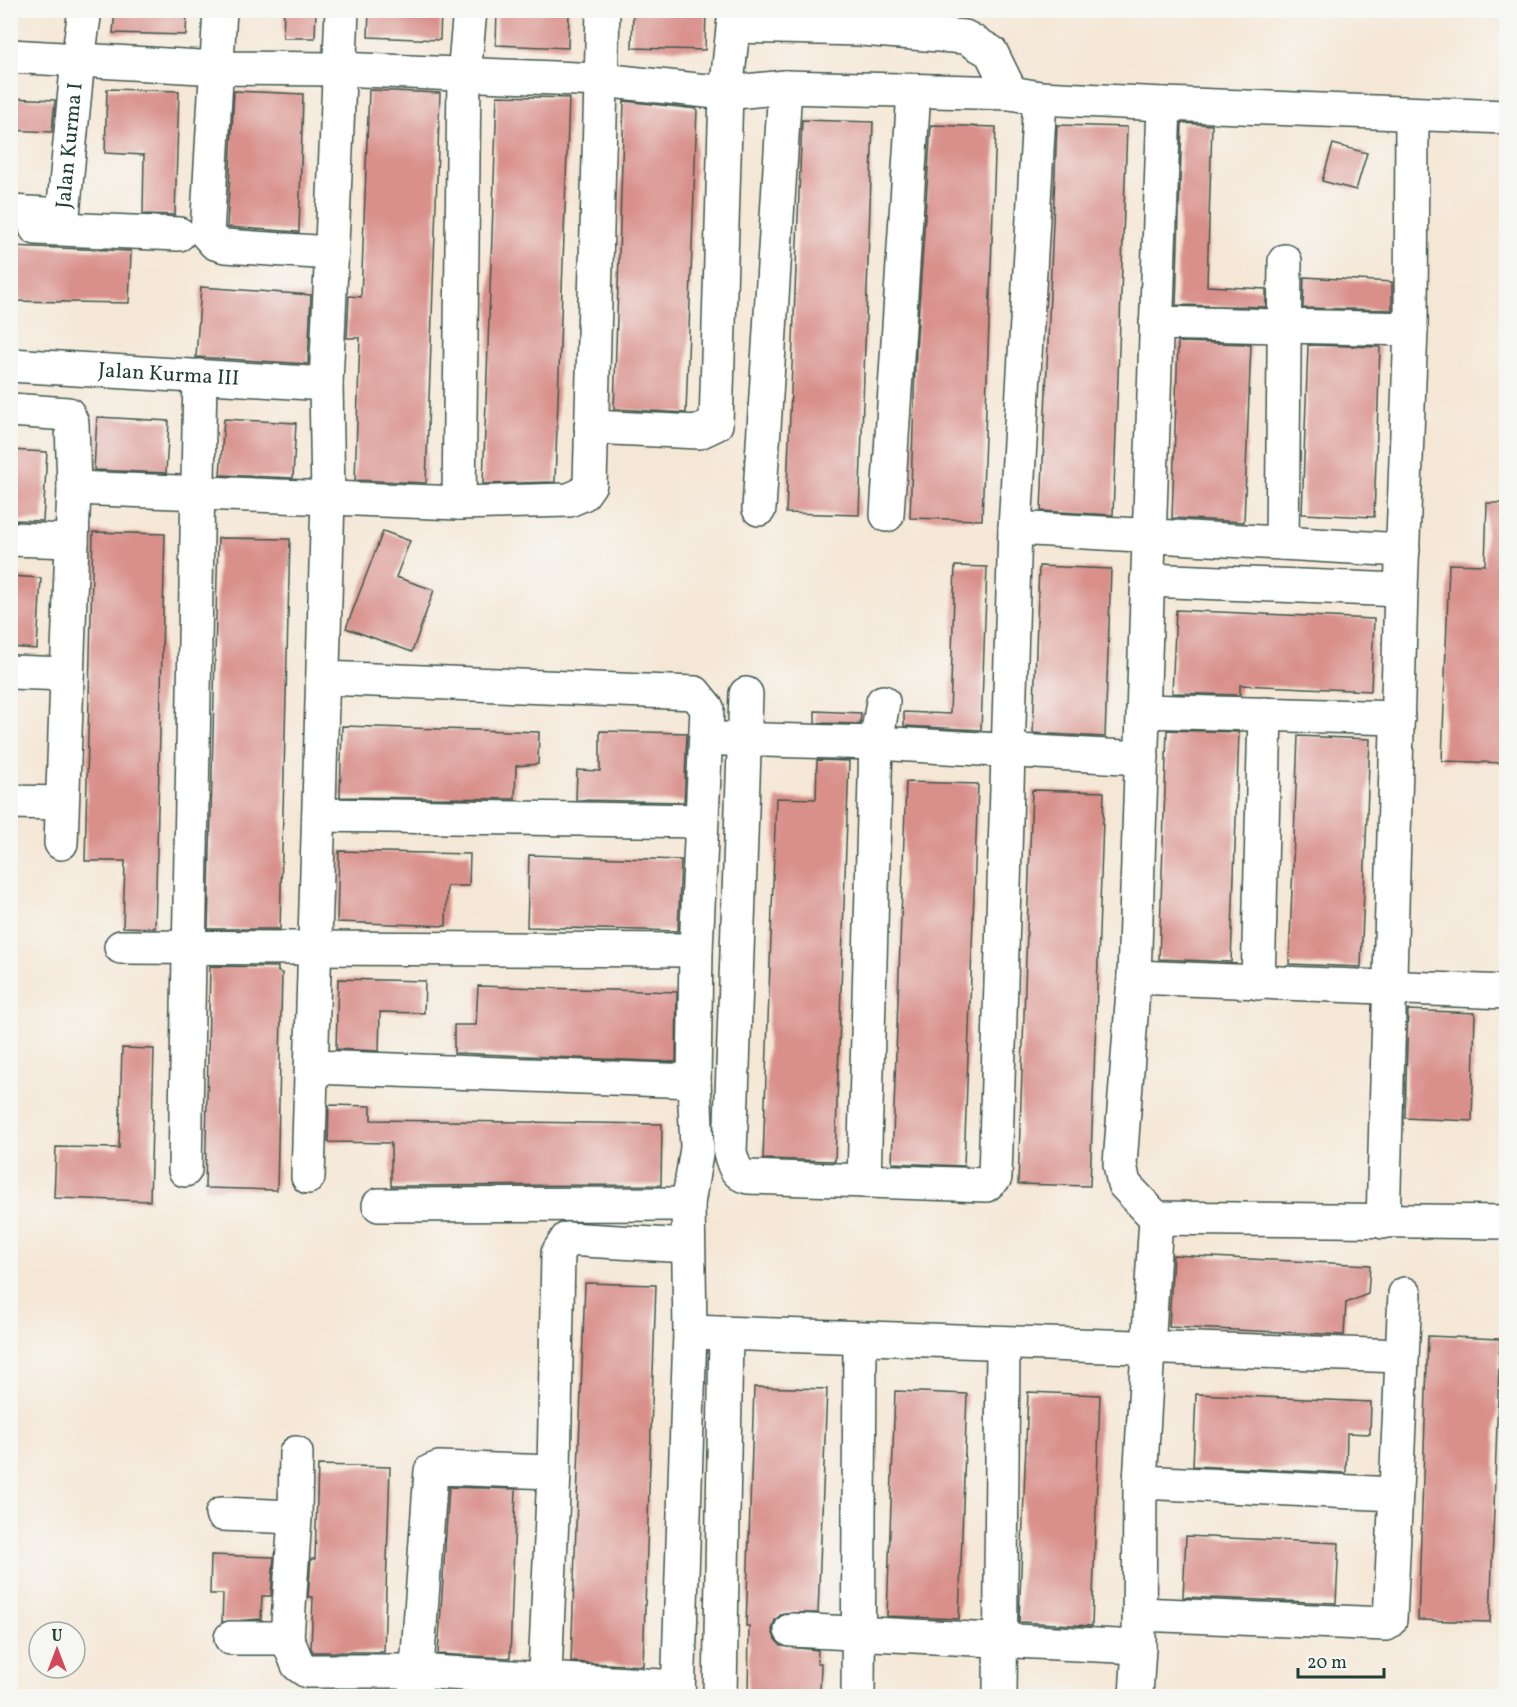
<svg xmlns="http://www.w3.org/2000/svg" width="1517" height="1707" viewBox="0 0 1517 1707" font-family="Vollkorn,serif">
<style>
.building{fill:#d9908b}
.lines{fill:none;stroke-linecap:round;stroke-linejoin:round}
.minor-casing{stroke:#3f564c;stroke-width:36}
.minor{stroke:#fff;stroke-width:33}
.labels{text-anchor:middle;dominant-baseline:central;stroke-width:5;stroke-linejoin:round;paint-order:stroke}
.street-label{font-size:21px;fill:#1f3d34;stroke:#f6f6f2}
</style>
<rect width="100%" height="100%" fill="#f6f6f2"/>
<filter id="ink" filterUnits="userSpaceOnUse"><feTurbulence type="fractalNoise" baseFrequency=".0167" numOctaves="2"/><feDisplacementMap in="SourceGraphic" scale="12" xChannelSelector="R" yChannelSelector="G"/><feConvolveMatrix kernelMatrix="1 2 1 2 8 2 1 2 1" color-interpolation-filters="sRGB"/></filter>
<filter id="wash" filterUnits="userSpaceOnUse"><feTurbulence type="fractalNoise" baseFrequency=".008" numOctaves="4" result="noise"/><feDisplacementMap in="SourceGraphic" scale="24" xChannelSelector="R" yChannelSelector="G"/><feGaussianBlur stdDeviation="1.35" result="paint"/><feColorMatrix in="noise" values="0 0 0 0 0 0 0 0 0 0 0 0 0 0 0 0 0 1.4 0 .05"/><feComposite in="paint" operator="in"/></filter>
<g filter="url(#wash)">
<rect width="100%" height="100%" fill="#f5e7d6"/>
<g id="blocks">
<path class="building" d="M115,10h72l-1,25 -73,-2z
M284,10h32l-1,28h-32z
M369,10h72l-1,30 -72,-3z
M497,10h72l-1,38 -72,-3z
M633,10h73l-1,40 -73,-2z
M107,89l72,2 -4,124 -32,-1 1,-59 -39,-2z
M369,90l71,3 -14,390 -71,-3 5,-142h-13l2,-42 12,1z
M234,91l69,3 -4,138 -72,-5z
M497,96l72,2 -14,384 -72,2z
M10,98l45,2 -3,32 -42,-2z
M624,101l73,8 -11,304 -72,-4z
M802,120l71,2 -14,393 -73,-2z
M1182,123l30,2 -5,161 59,3v18l-90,-2z
M931,125l65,2 -14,393 -72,-2 5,-151z
M1057,125l70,2 -14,388 -72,-4z
M1333,144l34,9 -11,37 -34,-9z
M10,246l121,5 -2,52 -119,-2z
M1304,277l88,5v28l-89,-2z
M201,287l110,8 -3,69 -112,-7z
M1178,342l73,2 -7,178 -72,-4z
M1308,345l72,2 -6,170 -72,-3z
M97,417l72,4 -3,52 -72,-3z
M224,419l72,4 -3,55 -73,-3z
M10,450l37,2 -4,69 -33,-1z
M1487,503h19v260l-64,-2 7,-197 36,1z
M383,531l27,10 -14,36 38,13 -22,62 -66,-24z
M93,532l72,2 -10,394 -32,-1 2,-66h-40z
M218,538l72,1 -10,390h-72z
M955,566l32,1 -6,163 -77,-4v-14l46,2z
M1039,566l72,3 -6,168 -72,-4z
M10,576l31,2 -4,71 -27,-2z
M1176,610l198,9 -3,72 -131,-6v10l-68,-2z
M815,711l46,2 -1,11 -45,-1z
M342,726l197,6 -1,32 -22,2 -1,33 -175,-2z
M1167,730l72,2 -8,230 -72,-3z
M600,731l87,2 -3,69 -108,-2 1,-30 23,1z
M1298,736l72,3 -9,228 -72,-3z
M817,760l32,1 -14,400 -72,-2 13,-361 40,1z
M906,782l72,2 -14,382 -72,-3z
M1032,790l72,2 -14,394 -72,-2z
M339,851l131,3 -1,32h-22l-1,40 -109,-4z
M529,855l152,5 -3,71 -151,-4z
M210,966l68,1v5l4,1 -5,217 -72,-2z
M338,979l87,2 -1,32 -44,-1 -1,39 -43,-2z
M478,986l199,6 -1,70 -222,-9v-28h22z
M1408,1010l67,3 -3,108 -67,-3z
M122,1048l32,1 -4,152 -96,-3 2,-51 63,1z
M329,1105l42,1v14l291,4 -1,61 -270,1v-43l-63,-1z
M1173,1255l197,10 -2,29 -22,9 -2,32 -175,-8z
M585,1283l71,2 -13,381 -72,-4z
M1428,1336l72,3 -10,283 -72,-2z
M754,1387l73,2 -9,224h-35l-8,7 -3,10 3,9 6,7 37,4 -1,13h4l-1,33h-72l1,-70h-3z
M895,1391l72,3 -8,225 -72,-3z
M1028,1392l72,3 -8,231 -73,-4z
M1196,1394l175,8 -1,32 -23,-1 -1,40 -153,-7z
M318,1465l72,2 -6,185h-71l-2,-4 2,-51h-5l3,-38h4z
M449,1487l67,2 -6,169 -72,-4z
M1186,1536l153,7 -3,60 -153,-6z
M211,1555l63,2 -3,39h-9l-1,23 -39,3 1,-28h-13z"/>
</g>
</g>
<g filter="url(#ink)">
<use href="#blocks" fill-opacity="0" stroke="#3f564c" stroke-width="1.5"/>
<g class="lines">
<g class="minor-casing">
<g id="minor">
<path d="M220,10l-13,224 8,9 10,3 106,7"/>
<path d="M734,26l127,3 104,8 26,15 20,41"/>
<path d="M10,56l208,12 120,1 263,11 125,13 59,-6 226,6 29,5 124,6 342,13"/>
<path id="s1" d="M10,212l53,3 15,-156 7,-49"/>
<path d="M36,228l143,6"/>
<path d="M1156,323l255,6"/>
<path id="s2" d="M10,365l316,19"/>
<path d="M10,410l58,4 4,9 2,65 -13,355"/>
<path d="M591,427l108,5 17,-8 10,-331 9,-83"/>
<path d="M74,488l385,15 110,-3 14,-6 7,-10 13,-474"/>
<path d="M459,503l5,-428 6,-65"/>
<path d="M759,509l26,-422"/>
<path d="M887,515l27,-424"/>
<path d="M1015,528l388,22"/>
<path d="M10,539l62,2"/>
<path d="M1282,543l3,-282"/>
<path d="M1147,580l254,10"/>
<path d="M10,672l57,2"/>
<path d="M324,678l371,15 12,15 -11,242 -2,131 3,67 -9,56 2,128 -12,364"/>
<path d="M746,694l-16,459c4,12 5,21 18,24l238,8 9,-8 20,-649 25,-430"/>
<path d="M1143,711l255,7"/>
<path d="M724,739l152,4 266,15"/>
<path d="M10,802l52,1"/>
<path d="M319,815l382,6"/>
<path d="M121,947l575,3"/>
<path d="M1134,977l372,15"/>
<path d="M1258,983l7,-269"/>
<path d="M312,1067l382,14"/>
<path d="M185,1170l15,-794"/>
<path d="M308,1177l20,-679 -2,-114 16,-374"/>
<path d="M864,1181l12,-438 7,-41"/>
<path d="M379,1205l309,-1"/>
<path d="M1156,1218l-32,-34 -4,-20 14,-187 30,-873"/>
<path d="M1383,1222l18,-632 10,-261 1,-213"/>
<path d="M690,1332l712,24"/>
<path d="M296,1453l-1,64 -8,121 11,27 9,6h109l262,16"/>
<path d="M1140,1482l255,12"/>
<path d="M222,1514l73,3"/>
<path d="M1139,1614l247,10 4,-4 15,-326"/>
<path d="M791,1630l348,17"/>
<path d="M231,1638h56"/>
<path d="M415,1696l16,-225 8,-3 115,4"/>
<path d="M544,1696l10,-224 4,-219 9,-14 121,7"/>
<path d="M720,1696l6,-362"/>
<path d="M858,1696l2,-357"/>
<path d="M1000,1696l3,-351"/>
<path d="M1136,1696l3,-49 1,-165 16,-264 350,4"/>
</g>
</g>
<use href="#minor" class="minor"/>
</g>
</g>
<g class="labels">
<g class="street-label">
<text stroke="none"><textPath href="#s1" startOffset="123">Jalan Kurma I</textPath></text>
<text stroke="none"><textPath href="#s2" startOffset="159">Jalan Kurma III</textPath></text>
</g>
</g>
<rect width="1517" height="1707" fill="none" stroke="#f6f6f2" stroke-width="36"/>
<g transform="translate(57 1650)"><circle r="28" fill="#f6f6f2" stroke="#a0aca6" stroke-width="1.5"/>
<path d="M0-4.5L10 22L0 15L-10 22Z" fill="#d1495b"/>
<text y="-9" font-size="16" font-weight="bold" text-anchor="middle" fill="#1f3d34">U</text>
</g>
<path d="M1298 1668v9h86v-9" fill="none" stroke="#1f3d34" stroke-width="3"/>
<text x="1307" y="1668" font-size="18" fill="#1f3d34" stroke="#f6f6f2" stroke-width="4.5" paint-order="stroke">20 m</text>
</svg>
